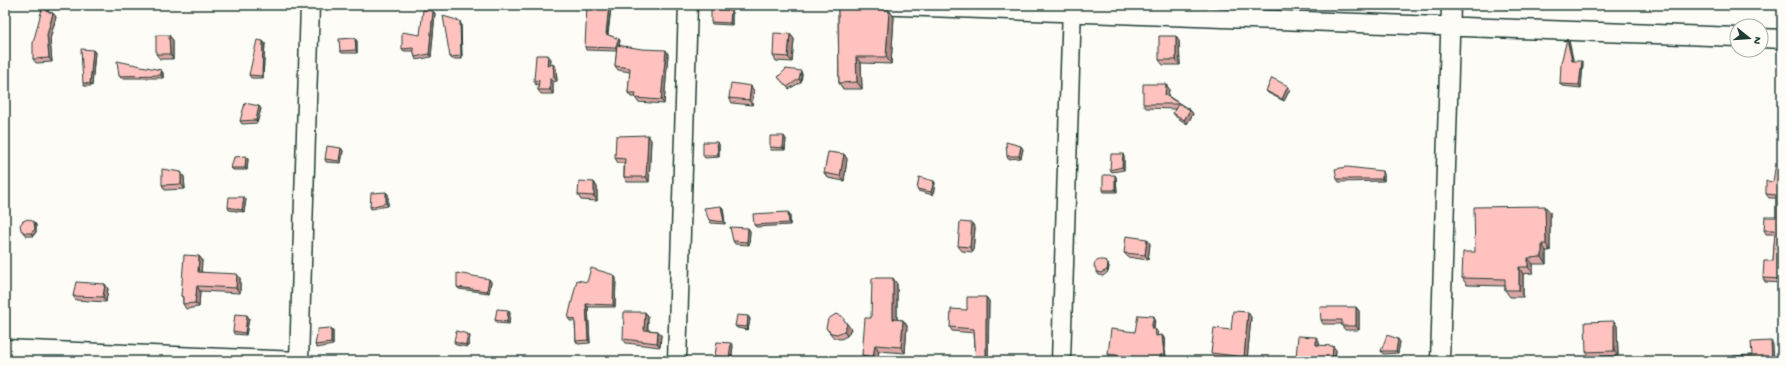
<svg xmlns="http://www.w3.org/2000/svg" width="1787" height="366" viewBox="0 0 1787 366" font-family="'Gochi Hand',sans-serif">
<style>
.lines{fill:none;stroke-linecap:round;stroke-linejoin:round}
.minor-casing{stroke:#1f3d34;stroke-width:21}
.minor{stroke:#fdfcf7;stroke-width:18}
.wall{fill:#dba7a4;stroke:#1f3d34}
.shaded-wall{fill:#b28886;stroke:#1f3d34}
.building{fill:#ffc2bf;stroke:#1f3d34}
</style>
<rect width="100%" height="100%" fill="#fdfcf7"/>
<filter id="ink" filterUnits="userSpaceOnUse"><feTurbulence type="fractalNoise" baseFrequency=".025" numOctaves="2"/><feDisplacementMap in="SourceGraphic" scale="8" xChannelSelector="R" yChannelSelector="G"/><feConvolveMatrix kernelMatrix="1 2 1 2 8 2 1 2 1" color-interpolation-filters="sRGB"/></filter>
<g filter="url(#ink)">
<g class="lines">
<g class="minor-casing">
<path id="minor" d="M871,5l866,32
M1761,38l21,1
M5,349l295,12
M299,361l11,-356
M677,361l11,-356
M1061,361l11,-356
M1440,361l11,-356"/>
</g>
<use href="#minor" class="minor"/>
</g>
<path class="wall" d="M45,5l3,5v2l5,1 3,4 -6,22 2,23 -16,1 -3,-4z
M1505,5h30v2z
M611,8l-3,27 11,4 1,2 -1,5 49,8 -4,50 -26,-2 -3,-5h-4l-3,-4 2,-21 -12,-2 -3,-4 2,-15 -31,-1 -1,-3z
M838,8l51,2 5,7 -3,47 -30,-1 1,26h-19l-4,-6z
M435,13l-4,44 -15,3 -1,-3 -1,-6h-10l-2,-2 18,-14z
M732,13v12l-20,-1 -1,-2z
M461,24l1,35h-10l-2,-2z
M790,34l4,5 -2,23 -16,-1 -3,-5z
M173,40v19h-13l-4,-5z
M357,41v12h-15l-2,-2z
M1179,41l1,24h-17l-4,-5z
M1569,41l4,20 10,2 -2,25 -19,-2 -2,-2z
M265,43l-2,35h-12l-2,-3z
M93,50l2,2 -3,34h-8l-1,-3z
M551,59l-1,6 6,3 1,13 -4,1v12h-12l-3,-4 1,-6 -3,1 -2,-4z
M161,70l2,3v5h-42l-2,-2z
M802,74l-1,8 -12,7 -11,-12z
M1166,84l3,5 -1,7 22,14 3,4 -6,10 -11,-7 -3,-4 2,-4 -29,-1 -3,-4z
M1290,89l-6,12 -16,-8 -2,-2z
M754,91l-2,14 -20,-2 -3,-5z
M259,106l2,3 -4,14 -15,1 -2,-3z
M786,139l-1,11h-14l-1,-3z
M651,140l-2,42h-22l-3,-5v-14h-6l-3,-5z
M719,144v13l-14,1 -2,-3z
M341,148l2,3 -2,12 -15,-1 -1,-3z
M1023,149l-2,9 -13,1 -1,-3z
M844,154l3,5 -3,22 -16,-3 -4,-5z
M1123,154l1,3v13l-12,2 -2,-2z
M248,159l-1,11h-14l-2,-2z
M1782,163v120l-17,-1 -2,-4 10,-17 2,-27h-9l-2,-4 12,-13v-19h-7l-3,-4 7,-12z
M181,172l3,5 1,12 -20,1 -3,-5z
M1384,174v7l-45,1 -2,-3z
M1116,177l1,15h-13l-1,-2z
M934,181l1,2 -2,12 -15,-4 -1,-2z
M594,182l3,5v14l-16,-1 -3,-5z
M386,192l2,2v12l-17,3 -1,-2z
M246,199l-2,13 -15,-2 -1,-3z
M723,208l2,16 -14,-1 -2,-3z
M1550,212v39h-4v13h-13v9l-10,1v23h-13l-5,-7v-4l-38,-1 -5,-7z
M790,214v11l-34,2 -2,-2z
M34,222l2,3v7l-3,4h-7l-5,-6z
M748,228l2,3 -1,14 -14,-1 -2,-3z
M975,228l-2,24 -11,-1 -4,-5z
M1147,239l3,5 -2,16 -20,-3 -4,-4z
M199,256l3,4 -1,12 39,6v15l-40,-2 -1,16 -13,2 -3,-5v-6l-2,-2z
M1108,264l1,3 -1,5 -5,4 -4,-1 -2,-3z
M616,278l-1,29h-27l2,36 -12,1 -2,-3 -1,-20h-5l-2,-3 19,-36z
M489,279l2,3 -2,11 -30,-4 -2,-2z
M105,284l3,5 -2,13 -30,-2 -3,-4z
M897,284v36h6l4,6 -2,27 -26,-2 -2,10h-10l-5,-6 9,-37z
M986,297l3,4 -1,60h-12l-2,-28 -22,-2 -2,-4z
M1356,307l3,4v19h-14l-3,-4v-2h-19l-2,-4z
M508,310l2,3 -1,11 -12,-1 -2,-3z
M645,312l3,4v14l10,1 3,4 -1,12 -34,-4 -3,-4z
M748,316l2,3 -2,11 -11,-2 -2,-2z
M1251,317l-4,44 -33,-3 -3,-5 20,-23z
M249,318l-3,17 -12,-1 -1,-3z
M1155,319l-1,10h1l2,2 1,5 4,-1 2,3 2,19 -4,1 1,3h-19l-34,-4 -2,-3 27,-22z
M1614,321l3,5 1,30 -29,1 -3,-5z
M826,328l25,1 -4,7 -6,3 -7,-1z
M333,331v14l-16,3 -2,-3z
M470,336l-2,11 -12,-2 -2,-3z
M1319,342v3l17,5 -1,11h-35l-4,-4z
M1400,342l-2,11 -15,1 -2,-3z
M733,346l-2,15 -14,-2 -2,-3z"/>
<path class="shaded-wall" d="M45,5l3,5 1,5 -3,-4z
M609,5l2,3 -4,28 -1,-2z
M731,10l1,3v12l-2,-2z
M889,10l5,7 -3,47 -5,-7z
M433,11l2,2 -4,44 -2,-3z
M53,13l3,4 -6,22 2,23 -3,-4 -2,-23z
M460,21l1,3 1,35 -1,-3z
M790,34l4,5 -2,23 -4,-5z
M169,35l4,5v19l-3,-5z
M1176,36l3,5 1,24 -4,-5z
M355,38l2,3v12l-1,-3z
M619,39l1,2 -3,10 -2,-3z
M1567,39l2,2 5,22 -2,-2z
M263,41l2,2 -2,35 -1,-2z
M93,50l2,2 -3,34 -2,-2z
M666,50l2,4 -4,50 -3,-4z
M548,55l3,4 -1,11 -3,-4z
M856,57l5,6 1,26 -5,-7z
M1582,61l1,2 -2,25 -2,-3z
M553,64l3,4 1,13 -3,-4z
M161,70l2,3v5l-2,-3z
M801,71l1,3 -1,8 -2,-3z
M550,78l3,4v12l-3,-4z
M1166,84l3,5 -1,10 -3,-4z
M751,86l3,5 -2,14 -3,-5z
M1288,86l2,3 -6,12 -2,-2z
M259,106l2,3 -4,14 -1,-3z
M1190,110l3,4 -6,10 -3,-4z
M648,135l3,5 -2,42 -3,-5z
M784,136l2,3 -1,11 -2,-2z
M717,142l2,2v13l-1,-2z
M1021,146l2,3 -2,9 -2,-2z
M341,148l2,3 -2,12 -2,-2z
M844,154l3,5 -3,22 -4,-5z
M1123,154l1,3v13l-2,-3z
M246,156l2,3 -1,11 -2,-2z
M1382,171l2,3v7l-2,-2z
M181,172l3,5 1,12 -4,-5z
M1115,175l1,2 1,15 -2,-2z
M934,181l1,2 -2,12 -2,-3z
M594,182l3,5v14l-3,-5z
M386,192l2,2v12l-2,-3z
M244,197l2,2 -2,13 -2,-2z
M721,206l2,2 2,16 -1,-2z
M1545,206l5,6v39l-4,-7z
M788,212l2,2v11l-1,-2z
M34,222l2,3v7l-3,4 -2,-3z
M972,223l3,5 -2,24 -3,-5z
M748,228l2,3 -1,14 -2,-3z
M1147,239l3,5 -2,16 -3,-5z
M1542,244l4,7v13l-4,-7z
M199,256l3,4 -1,17 -3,-5z
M1528,258l5,6v9l-5,-6z
M1108,264l1,3 -1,5 -1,-2z
M1519,267l4,7v23l-4,-7z
M237,274l3,4v15l-4,-5z
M614,275l2,3 -1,29 -2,-2z
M893,278l4,6v41l-4,-6z
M489,279l2,3 -2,11 -2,-2z
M105,284l3,5 -2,13 -3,-5z
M197,286l3,5 -1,16 -4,-4z
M986,297l3,4 -1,60h-2z
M586,304l2,3 2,36 -2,-3z
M1356,307l3,4v19l-3,-4z
M508,310l2,3 -1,11 -2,-2z
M645,312l3,4 -1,18 -3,-4z
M1248,312l3,5 -4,44 -3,-4z
M247,315l2,3 -3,17 -1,-2z
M748,316l2,3 -2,11 -1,-3z
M1154,316l1,3 -2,13 -2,-3z
M903,320l4,6 -2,27 -4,-6z
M845,321l6,8 -4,7 -3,-5z
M1614,321l3,5 1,30 -4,-5z
M331,328l2,3v14l-2,-2z
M658,331l3,4 -1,12 -3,-4z
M468,334l2,2 -2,11 -2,-2z
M1162,335l2,3 2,19 -2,-2z
M1316,337l3,5v7l-3,-4z
M1398,339l2,3 -2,11 -2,-2z
M1771,341l2,3 1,17h-2z
M731,343l2,3 -2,15 -2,-3z
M875,345l4,6 -2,10h-1l-3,-4z
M1333,346l3,4 -1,11h-2l-1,-2z"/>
<path class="building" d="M43,5h2l1,6 7,2 -6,22 2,23 -16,1v-16z
M587,5h22l-3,29 13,5 -4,9 -30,-1z
M838,8l51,2 -3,47h-30l1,25 -18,1z
M711,9l20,1 -1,13 -19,-1z
M423,10l10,1 -4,43 -14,3 -2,-9 -11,1v-17l18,3z
M443,16l17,5 1,35 -11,1z
M774,33l16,1 -2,23 -15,-1z
M156,35h13l1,19h-14z
M1159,36h17v24h-17z
M355,38l1,12 -16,1 -1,-12z
M1567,39l5,22h10l-3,24 -19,-1 1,-21z
M257,40l6,1 -1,35 -13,-1z
M617,45l25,4 24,1 -5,50 -26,-2 1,-5h-8l2,-25 -15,-2z
M81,49l12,1 -3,34 -7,-1z
M536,55h12l-1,11 6,-2 1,13 -4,1v12h-12l1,-10 -5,1z
M117,61l44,9v5l-42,1z
M786,69l15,2 -2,8 -12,8 -9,-10z
M1272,78l16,8 -6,13 -16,-8z
M731,83l20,3 -2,14 -20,-2z
M1143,84h23l-1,11 25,15 -6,10 -11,-7 5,-9h-35z
M245,103l14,3 -3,14 -16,1z
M648,135l-2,42h-22l1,-18 -10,-1 1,-22z
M770,136h14l-1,12 -13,-1z
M703,142h14l1,13h-15z
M1006,142l15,4 -2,10h-12z
M327,146l14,2 -2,13 -14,-2z
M828,152l16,2 -4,22 -16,-3z
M1111,154h12l-1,13 -12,3z
M246,156l-1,12h-14l3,-11z
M1776,163h6v116l-19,-1 1,-17h9l2,-31h-11l1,-13h11v-22l-10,-1v-13l7,1z
M1347,167l35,4v8h-45l-2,-10z
M162,169l19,3v12l-19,1z
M1103,175h12v15h-12z
M919,177l15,4 -3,11 -14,-3z
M579,181l15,1v14l-16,-1z
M386,192v11l-16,4 1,-14z
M229,197h15l-2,13 -14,-3z
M721,206l3,16 -15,-2 -5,-12z
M1545,206l1,38h-4v13l-14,1v9h-9v23h-14v-11l-43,-1 1,-26h12l-1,-45z
M788,212l1,11 -35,2 -1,-11z
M28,219l6,3 1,7 -4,4h-6l-4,-3 -1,-5 3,-4z
M960,222l12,1 -2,24 -12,-1z
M730,227l18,1 -1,14 -14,-1z
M1126,236l21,3 -2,16 -21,-2z
M184,255l15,1 -1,16 39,2 -1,14 -39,-2 -2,17 -12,1v-8h-2z
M1099,260h5l4,4 -1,6 -6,3 -4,-1 -3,-6 1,-4z
M591,268l23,7 -1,30 -27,-1 2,36 -12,1 -1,-22 -7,-1 9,-38 10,2z
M457,273l32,6 -2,12 -30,-4z
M872,278h21v41l10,1 -2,27 -26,-2 -2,12 -11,-2 3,-37h6z
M76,282l29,2 -2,13 -30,-1z
M967,297h19v64h-10l-2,-32 -24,-2 1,-18 16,1z
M1320,307h36v19h-14v-6h-21z
M497,309l11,1 -1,12 -12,-2z
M1233,311l15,1 -4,45 -33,-4 3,-25 17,2z
M624,312h21l-1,18 14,1 -1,12 -34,-4z
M235,314l12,1 -2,18 -12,-2z
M836,314l6,2 5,9 -3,6 -7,3 -6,-1 -5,-5 2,-9z
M737,315l11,1 -1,11 -12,-1z
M1138,315l16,1 -3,13h4l1,7 6,-1 2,20h-4l2,6h-12v-2l-42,-5 3,-25 24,3z
M1614,321v30l-28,1 -1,-30z
M331,328v15l-16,2 3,-16z
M456,331l12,3 -2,11 -12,-3z
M1387,335l11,4 -2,12h-15z
M1298,336l18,1v8l17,1 -1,13 -36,-2z
M1771,341l1,20h-39v-5l19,-1 -1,-13z
M717,342l14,1 -2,15 -14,-2z"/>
</g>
<rect width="1787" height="366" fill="none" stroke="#fdfcf7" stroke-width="20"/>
<rect x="10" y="10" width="1767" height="346" fill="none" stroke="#1f3d34" stroke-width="1.5" filter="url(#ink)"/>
<g transform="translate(1749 38) rotate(107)"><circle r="19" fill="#fdfcf7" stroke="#a4b0a9"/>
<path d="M0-3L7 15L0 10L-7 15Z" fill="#1f3d34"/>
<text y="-6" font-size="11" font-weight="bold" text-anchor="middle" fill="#1f3d34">N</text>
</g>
</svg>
